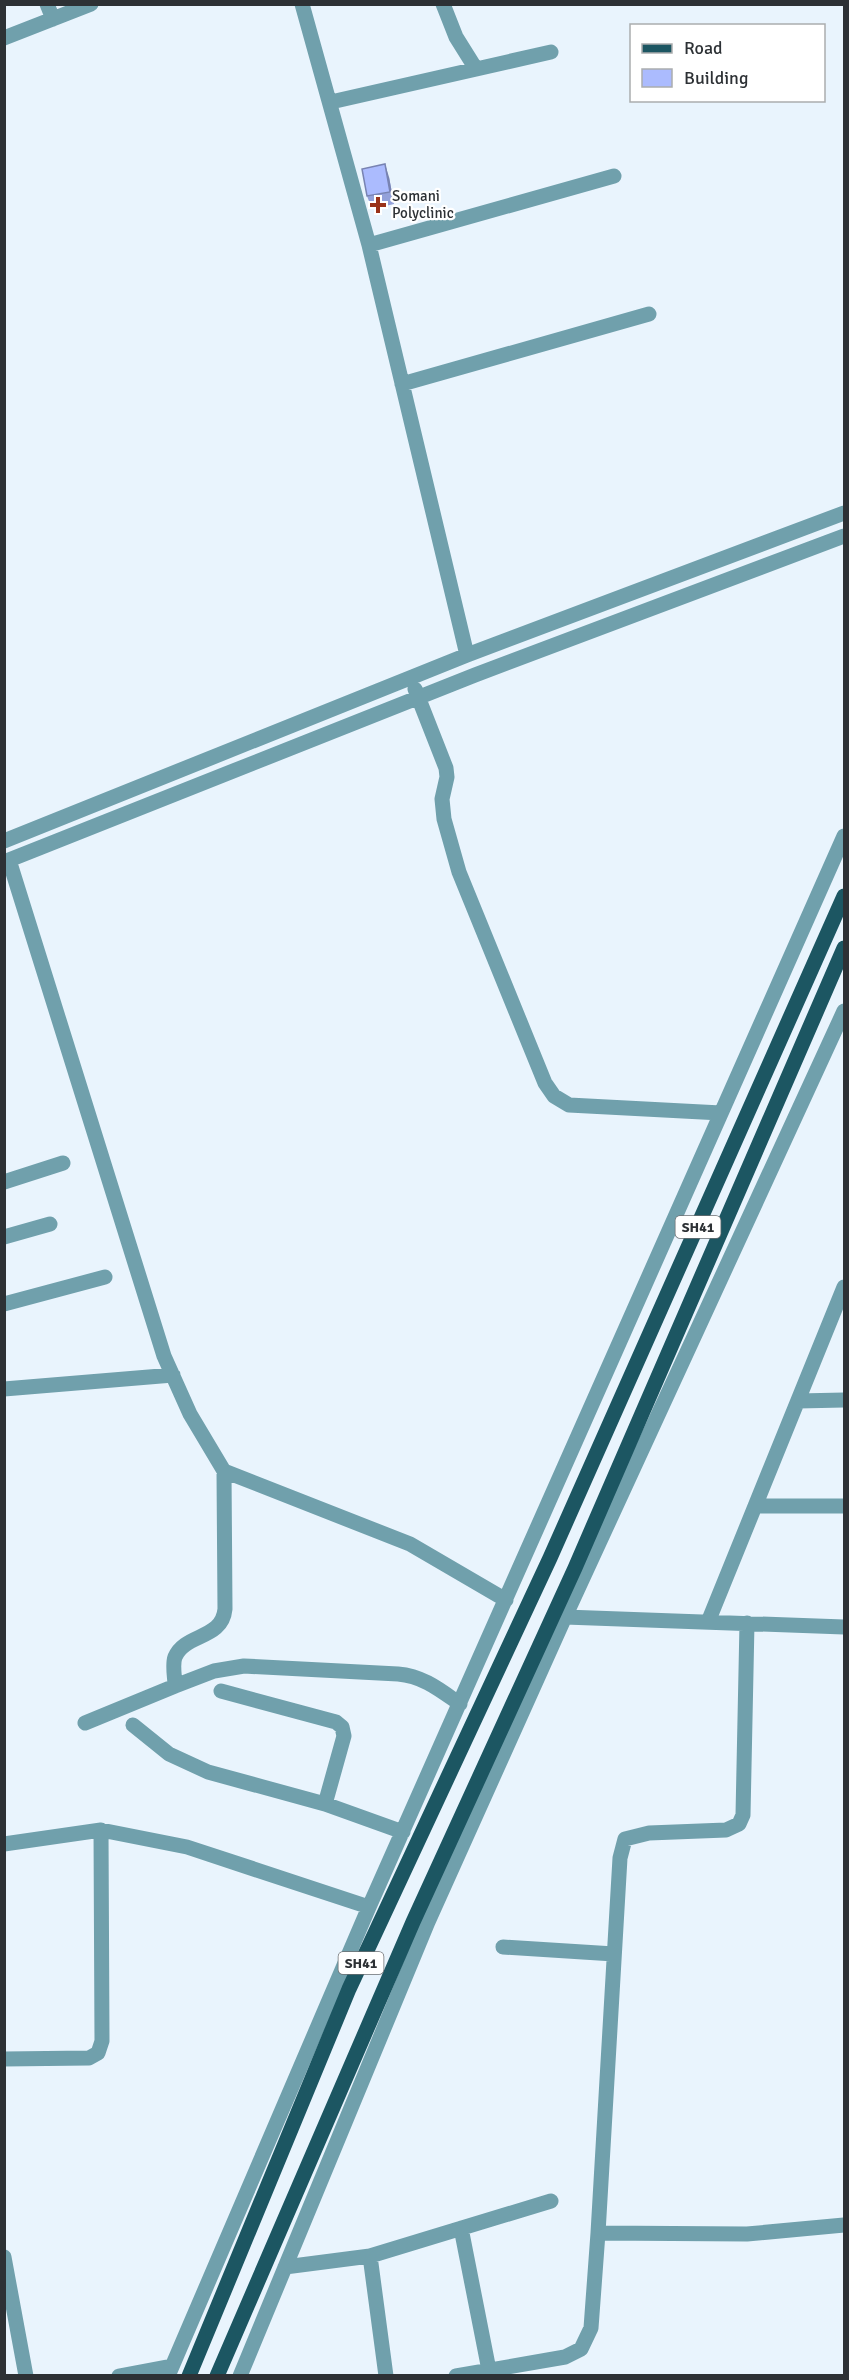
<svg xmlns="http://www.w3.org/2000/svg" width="849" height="2380" viewBox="0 0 849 2380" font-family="Signika,sans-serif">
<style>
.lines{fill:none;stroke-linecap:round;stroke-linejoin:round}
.minor{stroke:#70a0ac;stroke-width:15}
.major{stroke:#1c5662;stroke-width:15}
.wall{fill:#93a1da}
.shaded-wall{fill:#7883b2}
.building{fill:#abbbfe;stroke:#7883b2;stroke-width:1.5}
.poi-dot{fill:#9a3219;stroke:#fff;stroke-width:2}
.labels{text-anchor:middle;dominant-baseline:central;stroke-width:4.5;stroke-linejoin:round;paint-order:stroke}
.shield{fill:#fff;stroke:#6c6f72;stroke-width:1.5}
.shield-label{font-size:14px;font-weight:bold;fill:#2d3135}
.poi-label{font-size:15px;fill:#2d3135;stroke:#fff;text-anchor:start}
</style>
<rect width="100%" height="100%" fill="#e9f4fd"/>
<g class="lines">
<path class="minor" d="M47,4l6,15
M302,4l67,241 98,410
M443,4l13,33 20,32
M4,38l87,-34
M331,102l220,-50
M369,245l245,-69
M402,384l247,-70
M415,689l31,79 1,9 -5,22 2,20 15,53 86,211 9,13 15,9 152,8
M4,841l463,-186 377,-142
M9,860l155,496 26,58 34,57 186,73 96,56
M4,862l471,-187 369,-139
M4,1182l59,-19
M4,1237l46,-13
M4,1304l101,-27
M4,1389l169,-14
M798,1401l46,-1
M755,1506h89
M565,1617l279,10
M708,1622l136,-335
M175,1686l39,-15 30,-5 154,8c25,2 42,16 62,30
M221,1691l115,31 6,5 2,9 -19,68
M85,1723l90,-37c0,-9 -3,-21 0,-29 10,-24 47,-17 50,-48l-1,-138
M133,1725l36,29 39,18 117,32 78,28
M4,1844l97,-14 86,17 182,60
M503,1947l111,7
M4,2059l85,-1 9,-5 4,-12 -1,-211
M461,2228l28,142
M598,2233l22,-375 5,-19 24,-6 77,-3 13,-6 4,-9 4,-192
M370,2256l16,120
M4,2257l22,119
M285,2267l85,-11 181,-55
M119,2376l53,-10
M168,2376l201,-469 475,-1071
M240,2376l188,-454 137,-305 279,-606
M456,2376l109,-19 16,-8 10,-21 7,-95 149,1 97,-9"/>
<path class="major" d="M189,2376l160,-387 201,-431 294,-662
M217,2376l196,-454 162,-354 269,-620"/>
</g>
<path class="wall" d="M389,177l5,27 -22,5 -5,-13z"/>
<path class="shaded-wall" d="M385,164l4,13 5,27 -4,-12z"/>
<path class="building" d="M385,164l5,28 -23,4 -5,-27z"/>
<path class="poi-dot" d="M375 196h6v6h6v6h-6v6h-6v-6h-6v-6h6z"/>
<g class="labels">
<g class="shield">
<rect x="675.5" y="1216" width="45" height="22" rx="4.5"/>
<rect x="338.5" y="1952" width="45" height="22" rx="4.5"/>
</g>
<g class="shield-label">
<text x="698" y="1227">SH41</text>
<text x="361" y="1963">SH41</text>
</g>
<g class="poi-label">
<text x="392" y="196">Somani<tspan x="392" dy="17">Polyclinic</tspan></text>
</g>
</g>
<rect width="849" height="2380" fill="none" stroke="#2d3135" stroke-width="12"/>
<rect x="630" y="24" width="195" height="78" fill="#ffffff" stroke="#abadae" stroke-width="1.5"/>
<rect x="642" y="44" width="30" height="9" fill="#1c5662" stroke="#abadae" stroke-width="1.5"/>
<text x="684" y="54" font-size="18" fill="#2d3135">Road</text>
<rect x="642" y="69" width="30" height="18" fill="#abbbfe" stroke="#abadae" stroke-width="1.5"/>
<text x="684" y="84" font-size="18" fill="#2d3135">Building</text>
</svg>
